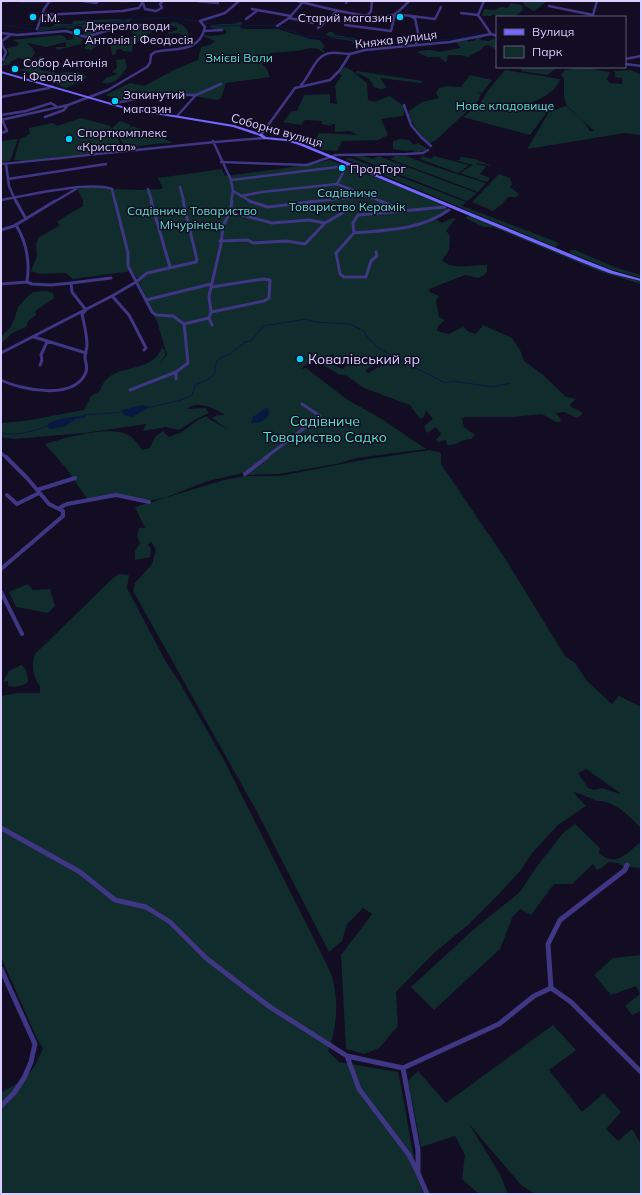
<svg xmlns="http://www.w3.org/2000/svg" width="642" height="1195" viewBox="0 0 642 1195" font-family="Mulish,sans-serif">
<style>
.green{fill:#102c2d;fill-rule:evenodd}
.water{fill:#081941}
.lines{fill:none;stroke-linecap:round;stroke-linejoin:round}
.stream{stroke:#081941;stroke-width:1}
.minor-far3{stroke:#3f3684;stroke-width:2.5}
.minor-far2{stroke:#3f3684;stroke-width:3}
.minor-far1{stroke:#3f3684;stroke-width:4}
.minor{stroke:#3f3684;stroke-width:5}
.secondary{fill:#7466ff;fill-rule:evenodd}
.poi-dot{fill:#00d0fa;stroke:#120d23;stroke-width:1.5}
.labels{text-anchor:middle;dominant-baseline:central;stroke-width:3;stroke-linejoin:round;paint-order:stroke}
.far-poi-label{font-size:12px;fill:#d8cfff;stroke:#120d23;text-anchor:start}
.far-street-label{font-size:12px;fill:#d8cfff;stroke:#120d23}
.far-park-label{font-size:12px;fill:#57e3ca;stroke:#120d23}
.poi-label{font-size:14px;fill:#d8cfff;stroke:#120d23;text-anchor:start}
.park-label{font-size:14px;fill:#57e3ca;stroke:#120d23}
</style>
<rect width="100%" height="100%" fill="#120d23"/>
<path class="green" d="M522,1h37l-13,1 -12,9 -9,-5z
M511,3l11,2 1,5c-7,8 -19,9 -29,5l-4,1h-8l2,-7 10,1 7,-3 6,1z
M132,18l-2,4 -36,2 3,9 -5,3h-8l-1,-7 -2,-3h-10l5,1 -6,2 -5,-1 2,-1 -30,5 3,-5h11l4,-3h17l1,-3 44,-2 6,1z
M175,22c9,3 13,6 14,15l-8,6h-4l7,-7 -6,-3 -9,1 -2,-1 10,-3v-3l-10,-2 -19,9 -1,6h-7l-2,2h-5l-1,10 -9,-1 -2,-2 -5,1v4l-4,1 -2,-15h-12v5l-7,5 -7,-1 3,-6v-5l2,-1 30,1 13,-1 2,-3 -4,-3v-2z
M239,22l4,1 -4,3 3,3h36l32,10 10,1 5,7 -3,2 3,3 -1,1 -6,-4 -8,-1 -13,3 -27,2 -8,11 5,5 3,8 -44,6 -5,15 -4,2 -36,-6h-16l-41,6 -19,-5 25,-12 14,3 30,-16 24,-10 3,-13 9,-2 5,-4 -12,-5 1,-1 7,1 15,-2v-4l-15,-2 -1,-2c9,-4 21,0 29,-4z
M329,32h4l2,3 19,3 19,10 -8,1 -3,-4h-7l-3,-4 -22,-3v-2l-5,-1z
M59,35l5,1 3,4 6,-1v-4l10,3 -2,6 -24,6 -1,-3h10v-5l-20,5 -17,-4 -2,1 5,3 3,6 -8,11 -5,-1 2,-4 -6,-1 -8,4 1,2 -10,2 8,-12 -2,-6 10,-2 2,-3 -7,-3z
M485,36l-5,3 1,1 8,1 6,-3 2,12 -9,-5 -4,1 -2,3 -14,8 -8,-2h-12l-1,6 -2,1 -6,-5h-11l-10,-4 1,-2c6,-1 14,-2 19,1l23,-4 -5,-6 11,-2 2,2 7,-2 -1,-2z
M43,55l-6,9 4,6 16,3 15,-1 11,1 4,5 -21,10 -20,-9 6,-2 -6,-4 -7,2 -20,-5 13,-4 7,-9z
M125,59l2,9c-6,7 -14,20 -25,14l4,-4 11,-4 -5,-2 5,-4 -1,-8z
M344,67l7,3 16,13 1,17 6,2 16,-6 15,11 -2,9 -22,3 7,16 -10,5 -36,1 -5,10 -15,-1 -11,-7 4,-3 4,-7 39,2 -8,-4 -15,1v-8h-3l-1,2 -9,-2v-3l-17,-1 -4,5 -18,-3 9,-11h5l7,-16 26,-1v9l7,1 -2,-18 7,-11 -3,-1z
M521,67h33l1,2 -8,6 -26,-4z
M584,67c9,0 17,5 26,5l-3,8 3,3 12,1v-6l-7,-1v-6l16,-1 10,5v60l-16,-2 -98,16 22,-37 17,-6c9,8 19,15 24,25h4l-27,-25 -3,-10v-16l-3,-5 4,-5z
M505,70l55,9c-4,14 -21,20 -33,26l20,7 -17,23 -67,-18 17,-13 9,-15z
M357,71l66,10 -2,2 -41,-5 7,10 -7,1 -6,-2c-4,-9 -8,-11 -19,-14z
M470,75l22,5 -10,13 -5,-1 4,2 -3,7 -42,39 -8,4 -10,-13 -10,-15 1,-5 13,-9 17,-4 -3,-5 3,-5 7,-2 15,1z
M81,118l29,8 13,22 -30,6 -64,7 -15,-1 6,-21 10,-5 -1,-6 24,-5 4,3z
M120,121l11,4 -3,6 4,-5 20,7 21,10c-17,0 -31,3 -48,5l-8,-15 -5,-5z
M18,139l-8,22 -9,1v-21z
M400,139l9,1 5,5 4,-2 8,5v2l-10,3 -4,-3 -6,1 -13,-2v-8z
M360,155l13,4 5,-3 99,37 -10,8 -115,-45z
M395,156h11l29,11 51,16 -8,9 -88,-33z
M423,156l8,3 3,-3 35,9 -11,8 -38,-14z
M460,157l15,2 17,7 -14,-3 -3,1 11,2 -6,8 10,4 -3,4 -27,-9 13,-8 -17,-5h4z
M351,158l115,44 -4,4 95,36 1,3 -3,2 -210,-88z
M330,160l110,42 8,8 -12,9 6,4 8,-4 6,-1 -10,13 3,3c2,10 1,18 -7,26 10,11 31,4 44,5h1v7l-3,3 -6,3 -13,-3 -36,14 1,3 9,4 -3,5 3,16 6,3 -7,6 -1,5 12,3 14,-7 6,5 7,2 7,-9 29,13 9,14 3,9 18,13 24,23 10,2 -6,5 1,3 9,4 3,3 -6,4 -13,-6 -8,1 5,7 -1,2h-4l-14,-8 -29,3h-47l-4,1 2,9 11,8 -4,4c-10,0 -14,7 -24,6l-1,-5 -8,2 -2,-2 5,-6 -5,-7 -9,6 -3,-7 9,-7 -7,-9 -2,7 -4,2 -10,-14 -46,-17 -17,-12 -9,-2 -18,-11 3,-2 20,8 3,-4 10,1 19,-5 1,2 -11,8 3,2 18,-10v-4l-8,-3 -15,3 -1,3c-7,-3 -15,-1 -22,1l-7,-5 1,-4 -27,10 -6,5 5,-1 42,32 32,18 46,31 -69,9 -21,6 -57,10 -35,1 -1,-2 -35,8 -41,16 -18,4 -32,-6 -29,5 -22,-32 -21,-24c20,-6 67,-20 85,-8 5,3 9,10 12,14l8,-2 5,-11 8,-6 6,6 13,-5 16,-12 9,-4 2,3 18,10 -15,-11 5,-3h8c-9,-7 -30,-15 -38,-6l18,-1 4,5 -13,6 -17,11 -13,-3 -23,4 3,-7 -61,9 -71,6 -13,-2v-14l23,-2 60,-11 7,-14 9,-5c8,-27 37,-17 55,-33 3,-2 5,-7 7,-10l3,2v6l-7,9 -10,5 10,-5 9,-10 -10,-34 -5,-8 -14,-34 -6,-8 -59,8 -7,-6 -27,1 -8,-3 6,-15 -1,-12 2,-6 22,-13 -3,-3 7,-5 19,-11v-6l-6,-11 25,-3 11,3 28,1 21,-1 1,-1 -5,-10 64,-9 3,7c35,-5 71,-8 105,-16z
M499,174l11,4 2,6 -2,3 9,7 -3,3h-8l-6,7 -9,7 -21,-9z
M470,215l136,56 35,10v3l-40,-12 -108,-45h-9l-19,-9z
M570,250h5l42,18 24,7v3l-31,-9 -40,-16z
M46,291l7,2 1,5 -19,13 1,4 -8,6 -2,6 -14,6 -11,11v-7l9,-9 4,-8 4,-13 10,-11 5,-4z
M430,450l11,3v11l65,96 59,96 10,7 12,18 25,23 7,-8 22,11v121c-10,-10 -21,-22 -35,-26 -3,-1 -6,-1 -9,-1 -8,-3 -15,-7 -24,-9l13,14 -28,19 -26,28 -11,17 -23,25 -30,30 -34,28 -38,39 2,34 -19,22 -15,6 -18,-5 -5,-94 31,-41 -9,-6 -16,16 -5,17 -13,11 -73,-142 -123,-219 2,-8 17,-19 4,-14 -5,-9 -3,4 3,3 -1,9 -15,3v-9l5,-8 -3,-7 2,-8h6l-10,-21 89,-27 20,-4h35l89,-17zM586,769l34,24v1l-18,-6 -8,2 -6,-2 -10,-15z
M119,574l10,1 -2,13 39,74 14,21 44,77 96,191c4,8 9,17 12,26 7,23 5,52 -4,74l11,11 59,10c9,40 13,82 25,122h-422v-101c26,-15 30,-17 42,-45l-6,-9 -36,-82v-261l17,-3h22v-7c-7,-8 -9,-22 -5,-32l77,-75z
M28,584l5,6 17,-1 5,17 -7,7 -32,-6 -7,-15z
M21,665c6,4 7,10 7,17 -4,4 -15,6 -20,4v-5l-5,1 6,-11z
M575,824l25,24 -1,5c19,16 27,-1 42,-11v24l-2,2 -17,-2 -4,-3 -9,-1 -9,7 -3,1 -4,-6 -21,20h-18l-23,31 -11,-6 -8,9 -12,31 -66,61 -23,-23 62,-57 47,-38 15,-23 28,-36z
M641,955v56l-9,4 -7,-9 15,-12 -4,-8 -25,9 -17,-20 19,-17z
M553,1025l23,25 -27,20 33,42 22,-19 17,19 -15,17 12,12 14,-12 9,15v50h-106l-14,-9 -52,-61 31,50 8,20h-29l-17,-15 3,-24 -10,-19 -34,11 -13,-66 10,-10 28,32z"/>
<path class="water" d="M142,405l7,2 -17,10 -8,-2 -2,-5z
M266,408h2l1,6c-4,7 -10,10 -18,9l2,-6z
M86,415l-2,3 -8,1 -12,8 -14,2 -3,-3 2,-3 11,-4z"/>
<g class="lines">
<path class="stream" d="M202,22l17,4 57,-1
M1,25l38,5 33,-5 99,-8 28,5
M279,26l25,10 44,2 19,7 47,-3
M418,42l43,-4 18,-5
M146,408l36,-8 10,-5 3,-10 12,-5 8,-6v-7l3,-8 12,-5 15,-12 6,-1 12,-15 43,-7 9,3 35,2 14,7 3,6 13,12 65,34 8,-2 39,6 18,-4
M85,415l39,-3
M1,433c17,3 30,-1 46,-7"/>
<path class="minor-far3" d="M1,1h7
M20,1h33
M83,1l13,2 3,-2
M120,1h7
M197,1l21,2
M298,1c19,5 81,22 97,13 5,-3 10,-9 14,-13
M303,2l-14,16 24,5
M143,3l2,6 11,2 6,-3 -2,-4 3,-3
M346,3l1,-2
M549,6l44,9 4,-14
M252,9l39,7
M461,13l17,2 6,-14
M42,15l80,-4 17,-3 4,-7
M368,15l3,-4 1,-10
M478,15l13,19
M412,17l3,1 3,15 -2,12
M246,19l12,-9
M345,25l46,6 4,-17 40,5 6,-12
M277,26l12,-8
M318,28l19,-17
M37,29l7,-20 5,-7
M204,31l18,-1
M1,33l16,2 49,-4 20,6 20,-6 36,-6h11
M625,59l16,-3
M3,60l3,-8 -4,-7v-4l8,-6
M625,64l16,2
M301,85c10,-10 14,-31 30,-32 6,-1 13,1 19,1
M1,97l48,-9 3,-2
M111,104l24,-5 35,-4h26l25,-11
M404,105l7,20 10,12 10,9
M1,115l25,-4 25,-8 6,4
M177,116l19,-21
M1,117l6,14 -6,2
M45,117l19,-7 4,-5
M1,120l67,-15 40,-15 39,-23 3,-4 1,-8 4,-3c21,-5 44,2 50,-25l-5,-6 25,-8 14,-12
M261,135l34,-47 35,-8 10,-10 10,-16 15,-4 85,-8 41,-8 6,2
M213,141l18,39 2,11 19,11
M221,162l86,3 29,-10 71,-1 16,-1 5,-3
M1,164c88,-8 176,-20 264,-26
M6,164l3,22 7,16
M347,165l-10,19 46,18
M8,179l98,-15
M231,180l115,-14
M180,187l4,15
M148,189l4,13
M241,196l21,-4 75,-8
M1,200c27,-5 87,-19 111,-11l3,13
M54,202l22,-13
M231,202l2,-11
M310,202l55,-6"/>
<path class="minor-far2" d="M16,201l10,18
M115,201l13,52v13l24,46 4,3 17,1 11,8 4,39 -12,9 -46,18
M151,201l19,66
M249,201l19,6 50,-6
M380,201l22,9
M230,212l42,11 37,-3 16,3
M16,225c11,18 14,37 11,57
M1,230l13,-4 41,-25
M354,233l-1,-10 5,-8 87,-8
M220,241l28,-1 5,3 33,-2 19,3 20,-21 19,-11
M376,252l1,4 -6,5 -5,16h-22l-4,-3 -4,-21 18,-20c34,-3 66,-3 95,-23
M1,284l26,-2 5,2 19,1 20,-2
M112,296l17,19 17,33 -2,2
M146,300l65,-16
M211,312l53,-11 5,-3 1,-18 -7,-1 -51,8
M184,324l25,-6
M212,325l-3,-7 2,-6 -2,-16 12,-52 2,-18 7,-14 2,-11
M34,337l52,16
M1,353l111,-57 24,-14 11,-9 49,-11 1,-2 -14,-59
M40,365l2,-5 -1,-5 6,-13
M176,372v7
M1,380c20,10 74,21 85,-8 2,-5 -1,-10 -1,-15 0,-4 2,-8 2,-12 0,-11 -3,-21 -5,-31l4,-4 -14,-18 -1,-9 40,-5
M1,453l6,5
M265,458l55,-42 -18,-12"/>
<path class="minor-far1" d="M245,474l22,-17
M37,490l38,-12
M7,495l10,9 22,-11
M59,508l8,-4 49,-9 33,7
M1,569l62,-53v-5l-14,-7 -22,-26 -21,-21
M1,592l21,42"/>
<path class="minor" d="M1,828l79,44 35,28 31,7 24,15 36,36 64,49 77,49 56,12
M1,969l34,75 -4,18 -7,16 -10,15 -13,13
M551,988l-3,-44 12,-24 65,-50 2,-5
M347,1056l12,33 50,66 9,18
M403,1068l96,-44 35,-28 17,-8 20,14 70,70
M403,1068l15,82v23l9,21"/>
<path class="secondary" d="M1,71l124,36 109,18 28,9 4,3 20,2 15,4 284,117 28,11 28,8v2l-32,-8 -28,-11 -282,-117 -13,-4 -22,-2 -4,-3 -27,-9 -108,-18 -124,-36z"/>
</g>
<g class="poi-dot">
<circle cx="33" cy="17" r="4"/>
<circle cx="400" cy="17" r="4"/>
<circle cx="77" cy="32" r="4"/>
<circle cx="15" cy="69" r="4"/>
<circle cx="115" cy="101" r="4"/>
<circle cx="69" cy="139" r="4"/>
<circle cx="342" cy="168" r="4"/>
<circle cx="300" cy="359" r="4"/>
</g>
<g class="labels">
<g class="far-poi-label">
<text x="41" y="17">І.М.</text>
<text x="392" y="17" text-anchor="end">Старий магазин</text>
<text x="85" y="25">Джерело води<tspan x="85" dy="14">Антонія і Феодосія</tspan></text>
<text x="23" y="62">Собор Антонія<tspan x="23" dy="14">і Феодосія</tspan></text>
<text x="123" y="94">Закинутий<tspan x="123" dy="14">магазин</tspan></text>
<text x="77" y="132">Спорткомплекс<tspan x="77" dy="14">«Кристал»</tspan></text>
<text x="350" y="168">ПродТорг</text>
</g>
<g class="far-street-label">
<text transform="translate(396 39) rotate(-7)">Княжа вулиця</text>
<text transform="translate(277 130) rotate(16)">Соборна вулиця</text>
</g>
<g class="far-park-label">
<text x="239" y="57">Змієві Вали</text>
<text x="505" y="105">Нове кладовище</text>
<text x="347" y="192">Садівниче<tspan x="347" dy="14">Товариство Керамік</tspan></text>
<text x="192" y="210">Садівниче Товариство<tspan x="192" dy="14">Мічурінець</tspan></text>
</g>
<g class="poi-label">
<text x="308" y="359">Ковалівський яр</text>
</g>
<g class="park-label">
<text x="325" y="421">Садівниче<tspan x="325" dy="16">Товариство Садко</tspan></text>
</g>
</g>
<rect width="642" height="1195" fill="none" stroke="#d8cfff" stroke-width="4"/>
<rect x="496" y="16" width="130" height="52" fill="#120d23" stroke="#615b7b"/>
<rect x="504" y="29" width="20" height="6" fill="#7466ff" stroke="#615b7b"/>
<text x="532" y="36" font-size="12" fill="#d8cfff">Вулиця</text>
<rect x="504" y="46" width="20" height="12" fill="#102c2d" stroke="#615b7b"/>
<text x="532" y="56" font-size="12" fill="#d8cfff">Парк</text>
</svg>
